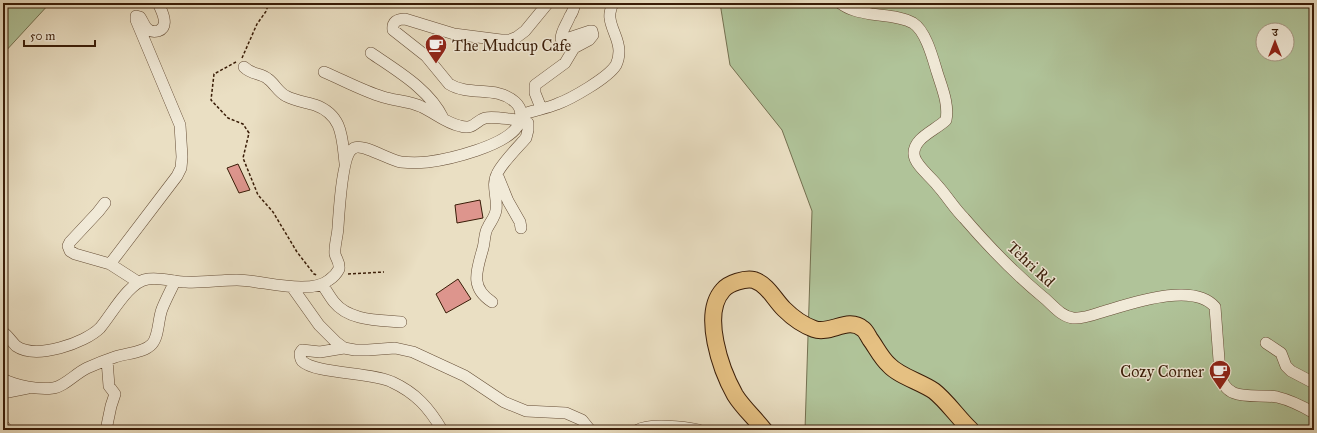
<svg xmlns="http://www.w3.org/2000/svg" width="1317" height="433" viewBox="0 0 1317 433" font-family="'IM FELL Great Primer','Noto Serif Devanagari',serif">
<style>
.green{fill:#b0c399;stroke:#747050;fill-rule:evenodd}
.building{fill:#dd958d;stroke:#391c07}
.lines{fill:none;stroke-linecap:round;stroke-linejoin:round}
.minor-casing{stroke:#654d36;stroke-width:12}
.highway-casing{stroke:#391c07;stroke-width:18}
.path{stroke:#391c07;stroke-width:1.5;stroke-dasharray:3 2;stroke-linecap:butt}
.minor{stroke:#f1ead8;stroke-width:11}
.highway{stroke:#e5c082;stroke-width:16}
.labels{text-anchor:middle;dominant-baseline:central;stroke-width:3;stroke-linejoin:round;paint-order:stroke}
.poi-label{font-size:16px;fill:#391c07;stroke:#f1ead8;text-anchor:start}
.street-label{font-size:16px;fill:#391c07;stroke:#f1ead8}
</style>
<rect width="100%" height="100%" fill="#eadfc3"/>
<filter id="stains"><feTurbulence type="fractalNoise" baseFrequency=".005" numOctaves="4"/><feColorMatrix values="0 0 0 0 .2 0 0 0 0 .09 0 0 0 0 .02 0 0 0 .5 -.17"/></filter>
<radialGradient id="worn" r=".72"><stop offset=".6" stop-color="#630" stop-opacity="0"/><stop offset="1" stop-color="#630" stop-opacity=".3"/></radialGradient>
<path class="green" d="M3,3h47l-47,51z
M720,3h594v427h-509l7,-219 -30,-81 -52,-65zM1263,30h24v24h-24z"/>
<path class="building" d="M238,164l12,26 -11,3 -12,-25z
M480,200l3,18 -26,5 -2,-18z
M458,279l13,20 -25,14 -10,-19z"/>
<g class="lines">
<g class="minor-casing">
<path id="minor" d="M840,3c9,7 20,9 31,11 14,2 30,2 42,9 13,8 20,36 24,49 5,16 12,32 9,48 -10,10 -33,18 -32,34 0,10 17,23 23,31 10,11 17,23 27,33 25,29 50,55 79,79 10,8 17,19 30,21 9,1 20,-3 29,-6 28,-8 91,-31 113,-5l5,66c5,31 35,20 57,24 13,3 25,9 37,16
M371,53c26,18 58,36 72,65
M244,67c8,8 17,6 24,12 7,5 10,13 18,17 9,5 20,6 29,9 28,10 27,33 30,58
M324,72c19,8 39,19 59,25 13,4 27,4 39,10 13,6 24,16 38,19 14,4 15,-5 25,-8 8,-2 36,2 43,5v7l-2,8c-8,9 -25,26 -29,36 -6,11 1,24 -1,36 -1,7 -5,11 -8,17 -4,6 -3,14 -5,21 -6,22 -14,39 9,54
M541,108l-6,-15v-8l30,-22 9,-15 15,-8 4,-5 -1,-4h-2l-24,8h-5c0,-8 6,-15 9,-23 3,-4 4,-8 5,-13
M522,115c11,-5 23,-6 35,-11 14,-5 51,-26 59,-39 2,-4 3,-10 3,-14 0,-12 -8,-22 -9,-33 -1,-5 1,-10 3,-15
M497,174l11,27 12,21 1,6
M105,203l-7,9 -28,30 -2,4 2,5 5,3 35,10 28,18
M110,264l67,-88 4,-8 1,-11 -2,-32 -44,-105v-4l4,1c3,4 4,10 9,13 3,2 5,2 9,1 12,-4 4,-20 0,-28
M322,284c4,6 8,13 12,18 15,19 45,18 67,20
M292,287l27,38 17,17 8,6 11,2h13l27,-2 18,4 52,24 39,26 22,9 40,2 16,7 8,10
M3,332c5,4 9,10 13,14 20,14 69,-3 84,-18 12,-14 29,-47 48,-49 13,-2 26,3 38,3 17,1 34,-2 51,-2 24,0 73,16 92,0 3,-2 8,-7 10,-11 1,-7 -3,-10 -4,-15 -1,-7 3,-20 3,-27 1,-13 4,-74 16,-79 8,-5 35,12 47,14 9,1 18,1 27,0 23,-3 76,-16 89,-35 5,-9 6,-18 -2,-25 -19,-17 -45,-5 -66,-18l-23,-28 -33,-26c-1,-8 4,-11 12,-11l49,15 47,6h9l7,-3 8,-6 23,-28
M1266,343l15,10 5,13 5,5 23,12
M344,348l-24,4 -18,-2 -2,3c0,3 0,5 2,8 13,13 70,11 90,21 24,11 37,26 50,48
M3,379c12,7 37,11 50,9 11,-1 23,-15 34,-20 9,-4 19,-8 28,-11 12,-4 29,-4 37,-13 7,-8 6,-25 10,-35 4,-10 9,-19 13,-28
M3,393l25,-5
M3,425l4,5
M106,430l5,-24 4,-12 -6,-8 -2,-26
M638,430c12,-7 47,-3 61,0"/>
</g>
<g class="highway-casing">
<path id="highway" d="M764,430c-9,-12 -21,-22 -29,-35 -14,-25 -34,-81 -12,-105 6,-7 22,-12 31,-10 14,5 20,19 30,29 8,8 19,16 30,20 16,6 34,-13 49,0 3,2 5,7 7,10 6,8 11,19 19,26 10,11 32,17 45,26 13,10 24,27 37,39"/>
</g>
<path class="path" d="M242,58l15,-34 10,-14v-7
M236,62l-22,12 -3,26 17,18 15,6 6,9 -6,25 15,37 15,17 24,40 17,22 3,1
M348,274l36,-2"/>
<use href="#minor" class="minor"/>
<use href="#highway" class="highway"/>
</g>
<defs>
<g id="cafe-pin" transform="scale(1.15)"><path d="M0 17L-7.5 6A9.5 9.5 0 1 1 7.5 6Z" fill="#8f2418" stroke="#f1ead8"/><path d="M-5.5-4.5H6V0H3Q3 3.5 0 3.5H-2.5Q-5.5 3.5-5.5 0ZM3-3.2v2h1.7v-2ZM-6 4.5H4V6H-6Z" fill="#fff"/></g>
</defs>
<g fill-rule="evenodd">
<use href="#cafe-pin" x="436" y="45"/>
<use href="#cafe-pin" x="1220" y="371"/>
</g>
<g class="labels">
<g class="poi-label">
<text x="452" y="45">The Mudcup Cafe</text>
<text x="1204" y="371" text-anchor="end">Cozy Corner</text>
</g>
<g class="street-label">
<text transform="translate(1031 264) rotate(43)">Tehri Rd</text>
</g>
</g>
<rect width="1317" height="433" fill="none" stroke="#eadfc3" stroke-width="16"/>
<rect x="4" y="4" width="1309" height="425" fill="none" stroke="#391c07" stroke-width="2"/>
<rect x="8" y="8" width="1301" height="417" fill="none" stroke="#391c07"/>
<g transform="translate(1275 42)"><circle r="19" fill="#f1ead8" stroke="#a79884"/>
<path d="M0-3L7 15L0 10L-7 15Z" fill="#8f2418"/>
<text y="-6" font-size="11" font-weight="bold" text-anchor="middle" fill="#391c07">उ</text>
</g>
<path d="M24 40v6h71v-6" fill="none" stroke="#391c07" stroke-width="2"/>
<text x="30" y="40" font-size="12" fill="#391c07" stroke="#f1ead8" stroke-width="3" paint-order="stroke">50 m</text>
<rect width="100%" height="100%" filter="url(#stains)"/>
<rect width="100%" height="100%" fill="url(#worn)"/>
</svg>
